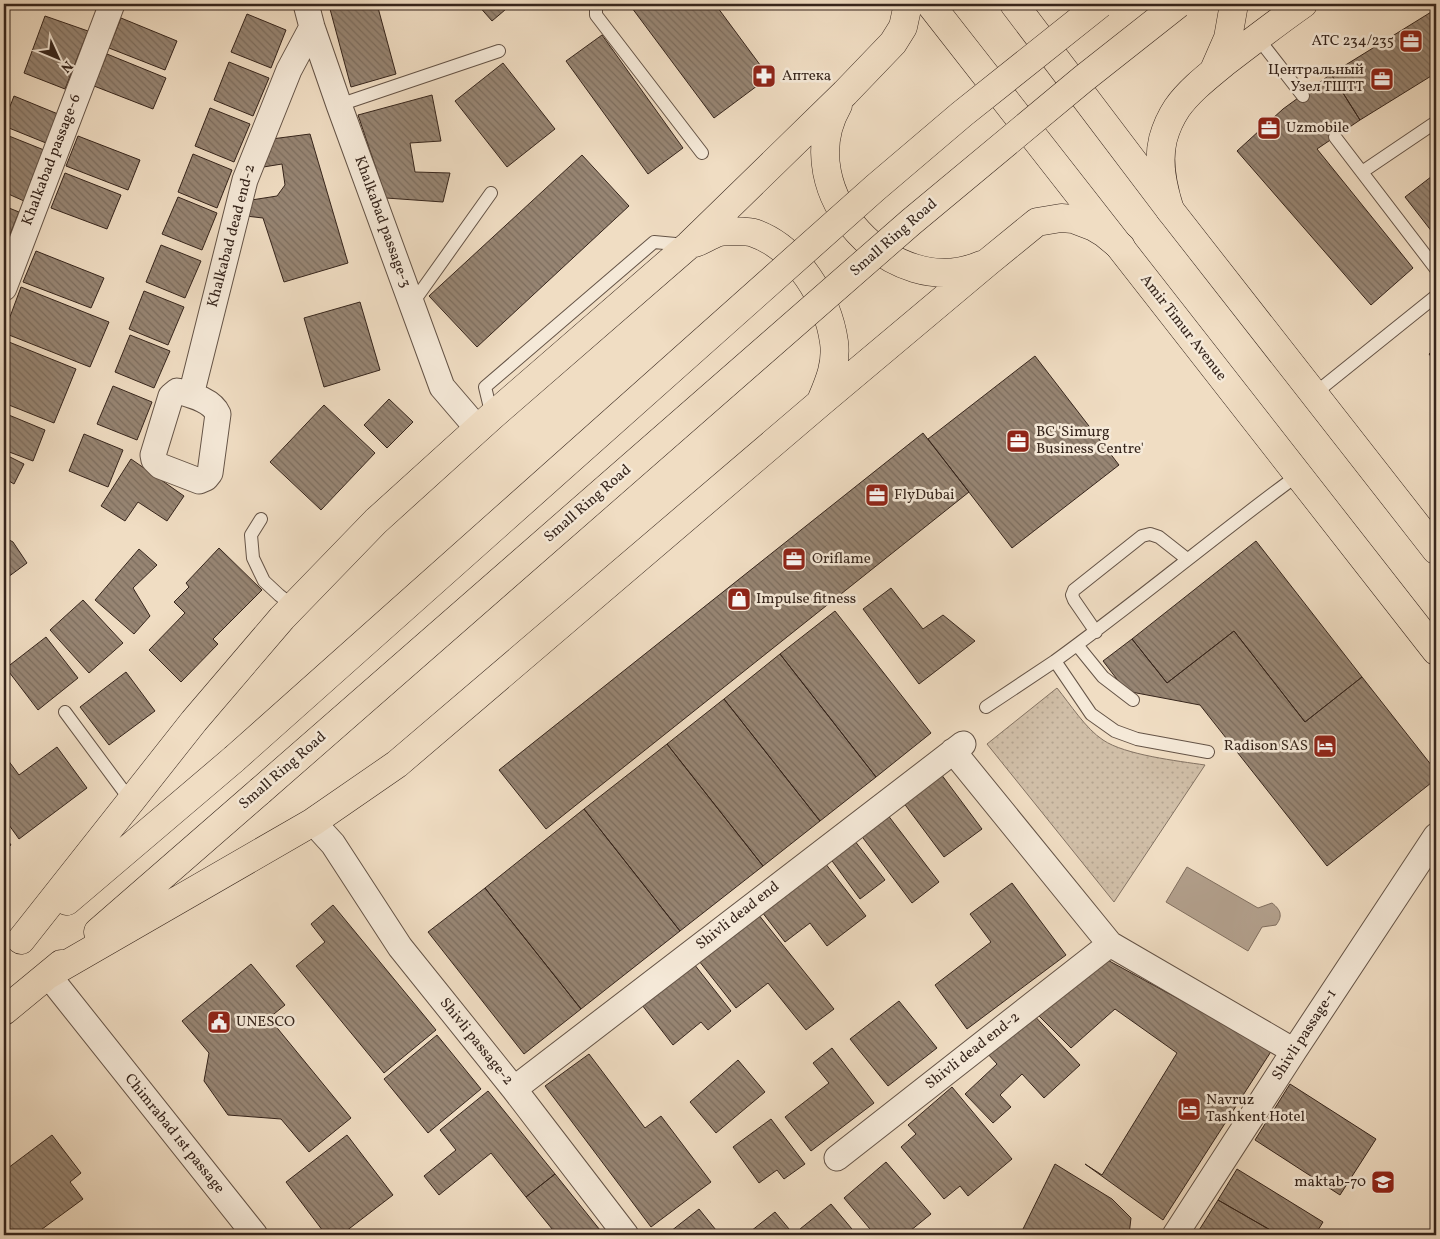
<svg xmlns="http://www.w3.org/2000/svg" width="1440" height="1239" viewBox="0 0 1440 1239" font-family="Vollkorn,serif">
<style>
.grass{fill:url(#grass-dots);stroke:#837262}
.water{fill:#b19e8a;stroke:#806e5e}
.building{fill:url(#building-back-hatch);stroke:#36251c}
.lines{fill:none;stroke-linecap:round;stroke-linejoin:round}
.lane-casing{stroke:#645346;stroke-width:14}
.street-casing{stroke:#645346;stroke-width:27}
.primary-casing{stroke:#36251c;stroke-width:29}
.highway-casing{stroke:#36251c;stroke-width:29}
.lane{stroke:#f5e9d8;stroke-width:12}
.street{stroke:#f5e9d8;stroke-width:25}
.primary{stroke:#f0ddc3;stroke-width:28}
.highway{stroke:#f0ddc3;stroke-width:28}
.highway-bridge-casing{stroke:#36251c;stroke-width:29;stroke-linecap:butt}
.highway-bridge{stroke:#f0ddc3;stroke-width:28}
.labels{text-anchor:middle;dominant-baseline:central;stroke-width:5;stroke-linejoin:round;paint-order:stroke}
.poi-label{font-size:15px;fill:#36251c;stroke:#f5e9d8;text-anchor:start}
.street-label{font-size:15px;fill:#36251c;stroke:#f5e9d8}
</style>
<defs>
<pattern id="grass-dots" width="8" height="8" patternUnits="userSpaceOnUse" patternTransform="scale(1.25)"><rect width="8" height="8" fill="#d0bea7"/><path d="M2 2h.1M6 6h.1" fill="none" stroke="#b3a38f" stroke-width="1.8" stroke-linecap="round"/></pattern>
<pattern id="building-back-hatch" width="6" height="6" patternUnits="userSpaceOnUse" patternTransform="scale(1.25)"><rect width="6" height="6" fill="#978573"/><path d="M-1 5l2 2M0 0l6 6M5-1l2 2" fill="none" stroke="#7c6d5e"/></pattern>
</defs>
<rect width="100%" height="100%" fill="#f0ddc3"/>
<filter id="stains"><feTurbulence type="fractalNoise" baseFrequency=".004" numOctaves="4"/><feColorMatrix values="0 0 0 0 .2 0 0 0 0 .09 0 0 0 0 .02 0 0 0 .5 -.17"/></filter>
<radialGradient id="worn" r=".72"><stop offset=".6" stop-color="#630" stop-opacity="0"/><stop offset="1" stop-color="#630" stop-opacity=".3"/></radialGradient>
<path class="grass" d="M1057,688c13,16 29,41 46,52 22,15 75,21 102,25l-91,137 -127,-158z"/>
<path class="water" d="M1187,867l71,41 14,-5c9,7 11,13 4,22l-14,2 -14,24 -82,-49z"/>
<path class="building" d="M232,4h18l-17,5z
M347,4h30l19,70 -45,13 -21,-78z
M477,4h35l-20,17z
M629,4h86l54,73 -55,41z
M1436,9v64l-76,47 -29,-46z
M247,14l39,16 -15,38 -40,-16z
M45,16l43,15 -23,58 -41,-16z
M121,18l56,23 -12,29 -56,-22z
M602,35l81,113 -35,26 -82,-113z
M107,54l59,24 -13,31 -59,-23z
M229,62l40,16 -16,38 -39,-16z
M503,63l52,66 -48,38 -52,-66z
M1331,74l29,46 -43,29 96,119 -42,37 -134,-154 46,-42z
M432,95l9,46 -31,2 5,29 35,1 -7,29 -57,-4 -28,-83z
M14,96l44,18 -12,29 -42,-17v-4z
M210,108l40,16 -16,38 -39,-16z
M4,134l40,16 -20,51 -20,-9z
M310,134l38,129 -64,19 -21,-64 -26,-3 8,-14 32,-5 8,-11 -3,-21 -31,5 13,-29z
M78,136l62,24 -12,30 -62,-24z
M193,154l39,16 -15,38 -39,-16z
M582,155l47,51 -152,141 -48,-51z
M65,173l56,22 -14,34 -56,-21z
M1436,173v64l-31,-40z
M178,197l39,16 -15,37 -40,-16z
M4,206l15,6 -14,35 -1,-1z
M161,245l40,16 -16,37 -39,-16z
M36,251l68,27 -13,30 -68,-26z
M21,287l88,35 -19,45 -86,-34z
M144,291l40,16 -16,38 -39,-16z
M360,302l20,68 -56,17 -20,-69z
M130,335l40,16 -16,37 -39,-16z
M4,340l72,29 -22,54 -50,-20z
M1436,348v15l-7,-9z
M1035,356l84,109 -107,83 -84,-109z
M113,386l39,16 -15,38 -40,-16z
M389,399l24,23 -26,26 -23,-23z
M324,405l51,48 -54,57 -51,-48z
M4,413l41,17 -12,31 -29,-11z
M923,433l46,59 -423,337 -47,-59z
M84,434l39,16 -15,37 -39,-16z
M4,454l20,10 -10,20 -5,-3 -5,11z
M131,459l53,37 -17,25 -29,-19 -13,19 -24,-15z
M4,537l9,5 14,21 -23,17z
M1256,541l106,136 -57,45 -71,-91 -67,52 -35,-44z
M219,548l43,42 -49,49 5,5 -37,38 -32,-32 36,-37 -11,-11 15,-15 -3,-4z
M139,549l18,16 -24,23 17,28 -16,18 -39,-34z
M891,588l32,41 20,-14 32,26 -56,43 -56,-75z
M83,600l40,43 -34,30 -39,-43z
M835,611l96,122 -55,44 -96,-123z
M1234,631l71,91 57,-45 74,94v8l-109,87 -127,-161 -74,-14 -23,-30 29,-22 35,44z
M46,637l32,41 -40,32 -32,-42z
M780,654l96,123 -56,44 -96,-122z
M126,672l29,39 -46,34 -29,-38z
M724,699l96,122 -57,45 -96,-122z
M667,744l96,122 -83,65 -96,-122z
M57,747l30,41 -68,51 -15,-21v-61l1,-1 14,19z
M941,774l41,55 -38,28 -41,-55z
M584,809l96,122 -99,78 -96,-121z
M887,814l52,68 -27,21 -52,-69z
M4,835l7,10 -7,5z
M851,836l34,44 -25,19 -33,-45z
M825,863l41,53 -39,30 -17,-23 -25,19 -23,-30z
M1012,883l54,72 -99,74 -32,-44 56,-43 -21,-28z
M485,888l96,121 -57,45 -96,-122z
M333,905l103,125 -52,43 -88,-107 29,-24 -14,-18z
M758,914l76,95 -28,21 -38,-47 -32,25 -37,-47z
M1102,957l170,93 -109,170 -78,-56 17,11 75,-122 -62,-44 -44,39 -34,-34z
M251,964l34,41 -16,13 82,100 -42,34 -28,-33 -53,-4 -24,-34 5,-28 -27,-32z
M694,964l37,47 -23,19 -7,-8 -28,23 -31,-40z
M899,1001l38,47 -49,38 -38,-47z
M1030,1011l50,54 -36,33 -22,-24 -22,21 11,12 -18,16 -28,-29 32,-30 -11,-12z
M437,1035l44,54 -53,44 -44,-54z
M832,1048l42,55 -63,48 -26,-34 44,-34 -16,-20z
M589,1054l56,74 16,-12 50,66 -60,45 -106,-141z
M738,1060l27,32 -49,41 -26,-31z
M1290,1084l86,55 -36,56 -85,-55z
M952,1087l60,72 -44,37 -8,-10 -16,13 -43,-52 15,-13 -8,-9z
M488,1091l67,83 -29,23 -35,-44 -52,42 -15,-19 32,-26 -16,-20z
M771,1119l34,45 -21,15 -7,-9 -18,13 -26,-36z
M52,1135l29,38 -11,9 13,17 -49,36h-30v-64z
M347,1135l46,60 -52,40h-15l-40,-53z
M886,1162l45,52 -26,21h-30l-31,-37z
M1055,1164l57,35 19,19 -2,17h-99l-7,-6z
M1237,1169l86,53 -8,13h-36l-61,-35z
M555,1174l49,61h-47l-31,-38z
M1218,1200l61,35h-83z
M831,1204l26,31h-52l-5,-6z
M699,1209l21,26h-54z
M775,1212l19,23h-48z"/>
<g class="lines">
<g class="lane-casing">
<path id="lane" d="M596,4v11l106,138
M1257,37l46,59
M339,105l160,-54
M1335,137l101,132
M1362,172l74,-50
M412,304l79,-111
M1314,394l122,-98
M492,416l-7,-29 169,-145 32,3
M261,519l-10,16 2,23 11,23 15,14 14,11
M1096,632l-22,-32 -2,-5 2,-5 68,-54 8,-2 9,3 28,22
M1077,645l26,32 30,23
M986,707l69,-46
M65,712l66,89
M1208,752l-71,-13 -22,-8 -24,-17 -36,-53c83,-60 161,-126 243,-186"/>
</g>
<g class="street-casing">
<path id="street" d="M306,4l6,23 27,78 103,282 36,42
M4,288l108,-284
M177,391c14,4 35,9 41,23l-8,59 -4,5 -7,3 -39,-15 -6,-6 -1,-5 18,-59z
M191,395l54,-215 44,-110 23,-43
M953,751l157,193 184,107
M313,822l20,22 67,103 114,142 112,146
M48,975l207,260
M514,1089l449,-345
M837,1158l273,-214
M1175,1235l119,-184 142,-215"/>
</g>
<g class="primary-casing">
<path id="primary" d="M930,4l506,647
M1014,4l156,206 266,340"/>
</g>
<g class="highway-casing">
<path id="highway" d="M1214,70l14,-32 6,-34
M838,105c-50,87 56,198 143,160
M1170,210c-7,-22 -13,-47 -7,-71 3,-11 8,-22 14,-31 12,-17 30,-31 47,-45 26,-20 52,-40 79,-59
M695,243c8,-3 17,-9 25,-11 6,-1 29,-1 34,1 43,15 74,66 80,109 3,22 -5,40 -13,59
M67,901l167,-142
M98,932l162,-141
M21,940l173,-219 88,-103 94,-97 116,-105 197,-171 156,-152 48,-50 10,-16 5,-23
M48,975l265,-153 84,-58 423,-361 168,-141 49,-40 24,-4 12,1 21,8 10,6 17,14
M4,1011l57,-47"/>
</g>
<use href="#lane" class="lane"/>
<use href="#street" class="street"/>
<use href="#primary" class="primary"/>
<use href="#highway" class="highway"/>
<g class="highway-bridge-casing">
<path id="highway-bridge" d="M234,759l641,-571 87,-74 138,-110
M260,791l651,-569 172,-143 95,-75"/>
</g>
<use href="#highway-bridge" class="highway-bridge"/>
</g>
<defs>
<g id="office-square" transform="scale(1.25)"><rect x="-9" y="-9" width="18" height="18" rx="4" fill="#8f2418" stroke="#f5e9d8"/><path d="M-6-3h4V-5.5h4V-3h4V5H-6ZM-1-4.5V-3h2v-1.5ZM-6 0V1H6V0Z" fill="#fff"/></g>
<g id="pharmacy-square" transform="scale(1.25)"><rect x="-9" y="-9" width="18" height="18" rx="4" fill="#8f2418" stroke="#f5e9d8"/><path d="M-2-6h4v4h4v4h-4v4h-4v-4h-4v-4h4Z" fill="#fff"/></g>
<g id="shop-square" transform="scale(1.25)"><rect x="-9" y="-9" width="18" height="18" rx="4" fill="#8f2418" stroke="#f5e9d8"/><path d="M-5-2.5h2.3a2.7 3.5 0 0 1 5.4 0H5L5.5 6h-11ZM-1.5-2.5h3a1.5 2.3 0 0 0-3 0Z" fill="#fff"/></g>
<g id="hotel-square" transform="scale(1.25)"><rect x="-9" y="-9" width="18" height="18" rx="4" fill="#8f2418" stroke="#f5e9d8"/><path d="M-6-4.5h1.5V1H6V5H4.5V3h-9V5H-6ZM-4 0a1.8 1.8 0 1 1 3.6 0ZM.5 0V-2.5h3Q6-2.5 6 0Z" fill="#fff"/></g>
<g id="civic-square" transform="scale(1.25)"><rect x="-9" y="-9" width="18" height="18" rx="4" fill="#8f2418" stroke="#f5e9d8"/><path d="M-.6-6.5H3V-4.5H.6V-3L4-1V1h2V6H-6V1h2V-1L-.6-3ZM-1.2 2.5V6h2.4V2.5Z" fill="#fff"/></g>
<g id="school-square" transform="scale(1.25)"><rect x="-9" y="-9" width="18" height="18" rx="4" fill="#8f2418" stroke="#f5e9d8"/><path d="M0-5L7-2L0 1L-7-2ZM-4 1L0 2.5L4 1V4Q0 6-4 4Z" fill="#fff"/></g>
</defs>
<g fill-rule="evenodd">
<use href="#office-square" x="1411" y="41"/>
<use href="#pharmacy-square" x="764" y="76"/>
<use href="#office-square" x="1382" y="79"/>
<use href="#office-square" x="1269" y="128"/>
<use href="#office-square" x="1018" y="441"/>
<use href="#office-square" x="877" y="495"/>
<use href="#office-square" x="794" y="559"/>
<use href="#shop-square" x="739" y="599"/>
<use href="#hotel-square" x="1325" y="746"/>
<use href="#civic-square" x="219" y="1022"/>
<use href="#hotel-square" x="1189" y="1109"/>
<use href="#school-square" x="1383" y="1182"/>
</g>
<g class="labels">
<g class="poi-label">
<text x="1394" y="41" text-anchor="end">ATC 234/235</text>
<text x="1364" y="70" text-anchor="end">Центральный<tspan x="1364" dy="17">Узел ТШТТ</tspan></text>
<text x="782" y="76">Аптека</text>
<text x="1286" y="128">Uzmobile</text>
<text x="1036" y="432">BC 'Simurg<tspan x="1036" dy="17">Business Centre'</tspan></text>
<text x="894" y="495">FlyDubai</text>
<text x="812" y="559">Oriflame</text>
<text x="756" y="599">Impulse fitness</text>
<text x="1308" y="746" text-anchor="end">Radison SAS</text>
<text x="236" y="1022">UNESCO</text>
<text x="1206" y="1100">Navruz<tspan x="1206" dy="17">Tashkent Hotel</tspan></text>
<text x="1366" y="1182" text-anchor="end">maktab-70</text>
</g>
<g class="street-label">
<text transform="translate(52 160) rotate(-69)">Khalkabad passage-6</text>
<text transform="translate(382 222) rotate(70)">Khalkabad passage-3</text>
<text transform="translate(232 236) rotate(-75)">Khalkabad dead end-2</text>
<text transform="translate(894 238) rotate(-41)">Small Ring Road</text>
<text transform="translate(1183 328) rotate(52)">Amir Timur Avenue</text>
<text transform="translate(588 504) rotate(-41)">Small Ring Road</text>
<text transform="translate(283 771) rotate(-41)">Small Ring Road</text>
<text transform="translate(738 916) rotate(-38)">Shivli dead end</text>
<text transform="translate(1305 1035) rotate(-57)">Shivli passage-1</text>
<text transform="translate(476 1042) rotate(51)">Shivli passage-2</text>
<text transform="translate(973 1051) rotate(-38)">Shivli dead end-2</text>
<text transform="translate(174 1134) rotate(51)">Chimrabad 1st passage</text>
</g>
</g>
<rect width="1440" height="1239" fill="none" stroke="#f0ddc3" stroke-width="20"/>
<rect x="5" y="5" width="1430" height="1229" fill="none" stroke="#36251c" stroke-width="2.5"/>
<rect x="10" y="10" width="1420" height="1219" fill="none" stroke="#36251c"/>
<g transform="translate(58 58) rotate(134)" stroke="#f5e9d8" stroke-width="4" paint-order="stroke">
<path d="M0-4L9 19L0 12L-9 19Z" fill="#36251c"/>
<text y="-8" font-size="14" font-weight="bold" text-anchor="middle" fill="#36251c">N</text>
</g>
<rect width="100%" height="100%" filter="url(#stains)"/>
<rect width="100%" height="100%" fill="url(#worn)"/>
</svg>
